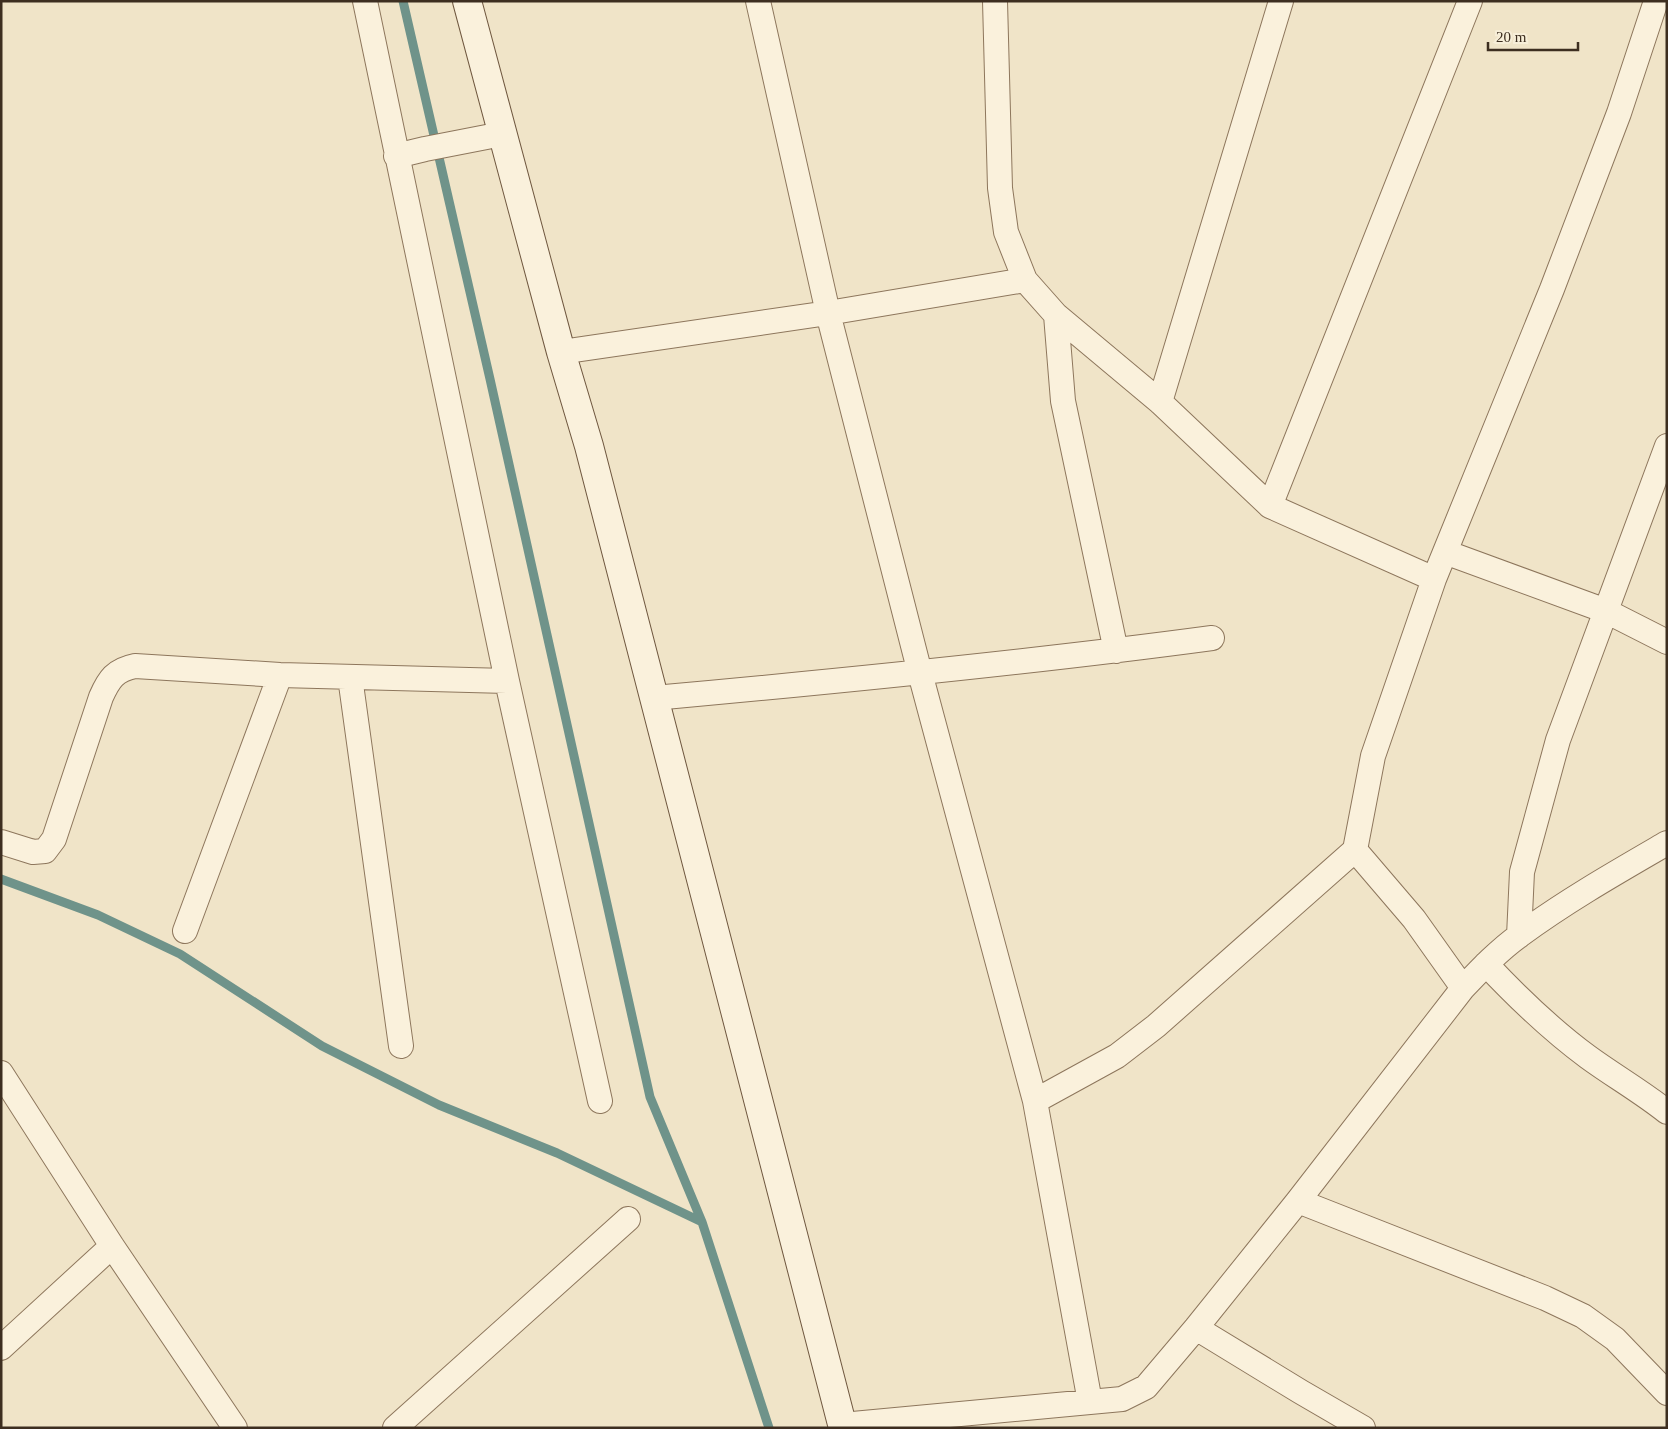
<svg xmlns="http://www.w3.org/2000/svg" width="1668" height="1429" viewBox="0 0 1668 1429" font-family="'Times New Roman',serif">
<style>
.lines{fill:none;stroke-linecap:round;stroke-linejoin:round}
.stream{stroke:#6f938a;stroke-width:9}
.minor-casing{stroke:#8d765c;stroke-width:26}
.secondary-casing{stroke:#6f573f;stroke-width:30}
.minor{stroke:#faf1dc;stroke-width:24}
.secondary{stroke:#faf1dc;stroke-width:28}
</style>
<rect width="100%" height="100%" fill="#f0e4c8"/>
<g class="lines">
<path class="stream" d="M403,1l87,378 160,718 52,125 67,206
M1,879l97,36 82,39 142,92 117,59 118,48 145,69"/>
<g class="minor-casing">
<path id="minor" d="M365,1l142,680 93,420
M758,1l70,312 92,360 115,428 55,301
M995,1l5,187 6,44 19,48 31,35 104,87 110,104 164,73
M396,156l29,-7 77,-15
M1056,315l7,86 53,250
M561,352l267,-39 197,-33
M1160,402l121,-401
M1270,506l200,-505
M1445,552l161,59 61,31
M350,677l51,369
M654,698c187,-17 372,-35 558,-60
M1,842l32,10 12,-1 9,-12 47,-142c8,-18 14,-27 34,-31l145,9 227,6
M185,931l95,-256
M1519,936l3,-64 36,-132 109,-294
M1486,964c32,34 64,65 102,93 26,19 54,35 79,55
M1463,988l-49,-69 -59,-69 18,-94 61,-177 118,-290 67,-176 37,-112
M1,1073l111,173 123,182
M1035,1101l82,-45 39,-30 199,-176
M1298,1201l247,97 38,18 32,23 52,54
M1196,1328l105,64 62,36
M1,1348l111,-102
M842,1425l280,-26 24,-12 50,-59 102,-127 165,-213c18,-19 36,-38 57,-53 46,-34 97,-63 147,-92
M395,1428l233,-209"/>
</g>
<g class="secondary-casing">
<path id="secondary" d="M467,1l94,351 28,94 254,982"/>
</g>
<use href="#minor" class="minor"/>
<use href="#secondary" class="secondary"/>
</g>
<rect width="1668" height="1429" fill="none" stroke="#3d2e20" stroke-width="5"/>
<path d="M1488 42v8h90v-8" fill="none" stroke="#3d2e20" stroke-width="2.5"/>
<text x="1496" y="42" font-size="15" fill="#3d2e20" stroke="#f7eed8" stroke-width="4" paint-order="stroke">20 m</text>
</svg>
